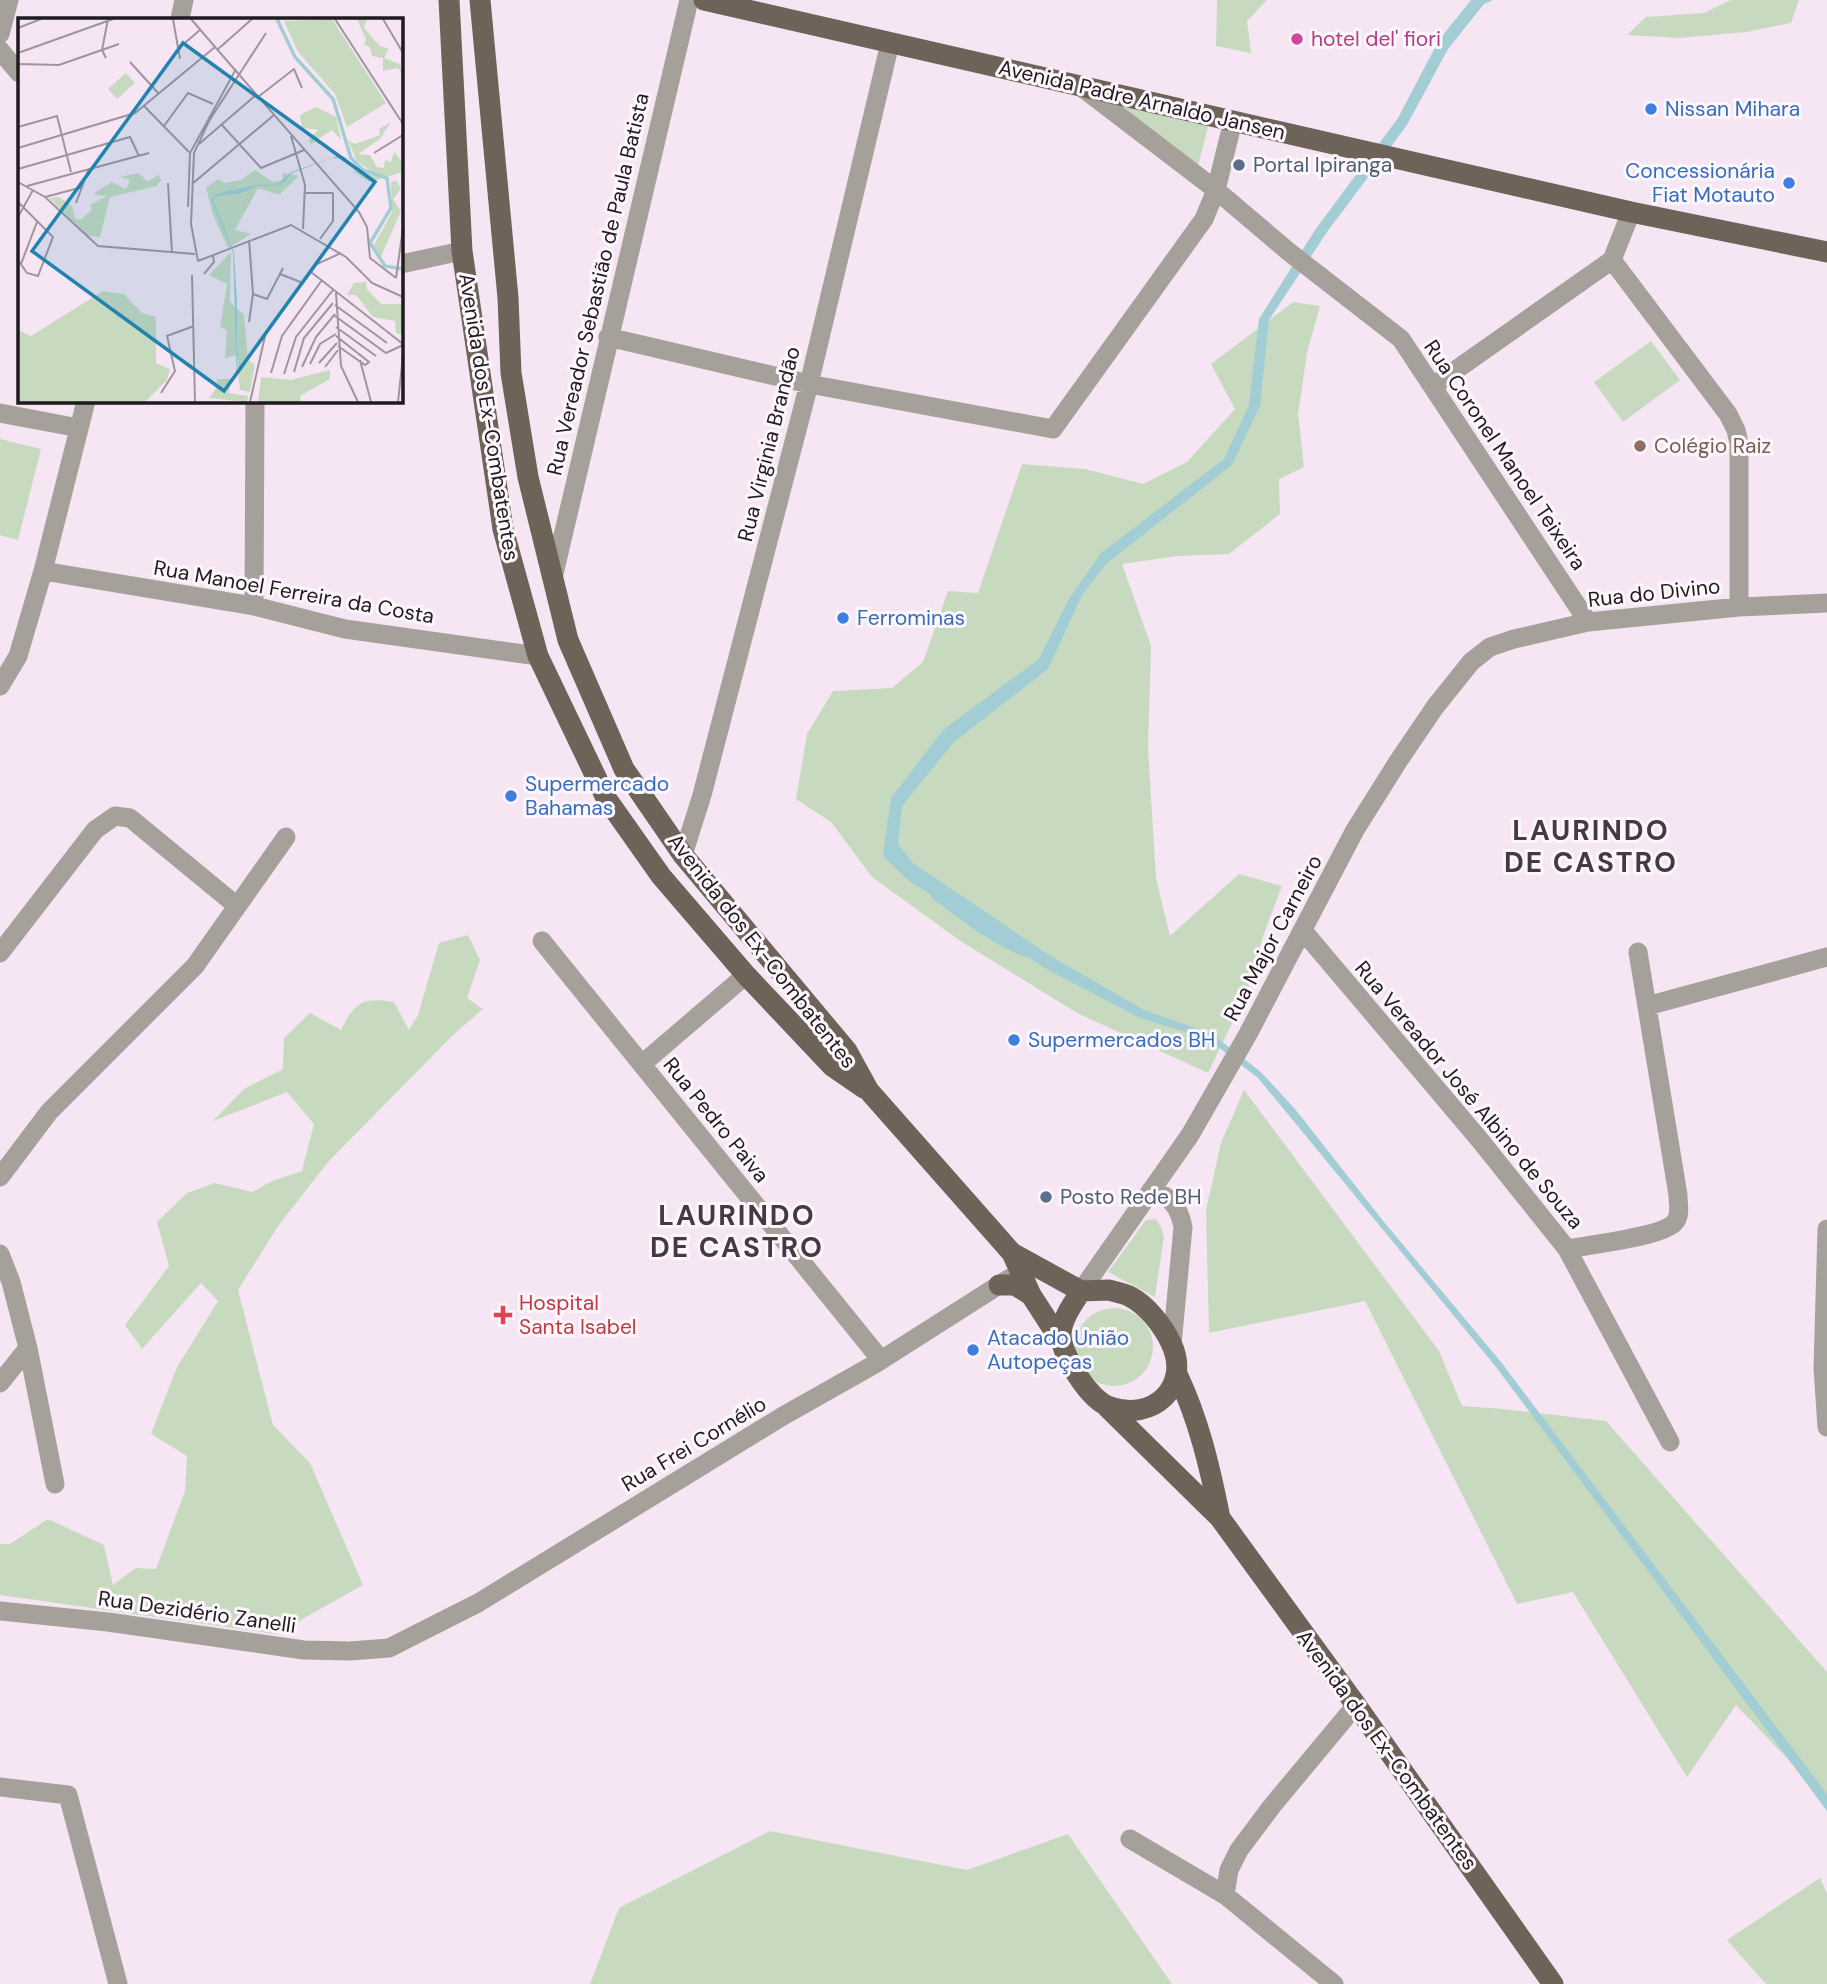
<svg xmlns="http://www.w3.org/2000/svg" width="1827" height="1984" viewBox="0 0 1827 1984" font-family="'DM Sans',sans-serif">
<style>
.green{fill:#c7dabf}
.water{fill:#a3cdd4}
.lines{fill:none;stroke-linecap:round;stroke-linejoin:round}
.stream{stroke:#a3cdd4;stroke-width:6}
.minor{stroke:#a6a09a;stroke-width:19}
.major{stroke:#6d6358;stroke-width:21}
.hotel-dot{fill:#d1479c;stroke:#fdf7fc;stroke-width:2.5}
.shop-dot{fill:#3f7fe0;stroke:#fdf7fc;stroke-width:2.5}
.service-dot{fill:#5c6f8a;stroke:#fdf7fc;stroke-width:2.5}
.education-dot{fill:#8d6e63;stroke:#fdf7fc;stroke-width:2.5}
.health-dot{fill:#e0444e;stroke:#fdf7fc;stroke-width:2.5}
.labels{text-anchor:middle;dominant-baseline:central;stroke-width:6;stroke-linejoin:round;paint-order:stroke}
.hotel-label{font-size:21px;fill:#b23c85;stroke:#fdf7fc;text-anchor:start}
.street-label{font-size:21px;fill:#1f1a1f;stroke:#fdf7fc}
.shop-label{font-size:21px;fill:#366cbe;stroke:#fdf7fc;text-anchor:start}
.service-label{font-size:21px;fill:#4e5e75;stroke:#fdf7fc;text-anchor:start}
.education-label{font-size:21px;fill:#785e54;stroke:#fdf7fc;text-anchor:start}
.health-label{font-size:21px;fill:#be3a42;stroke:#fdf7fc;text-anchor:start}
.district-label{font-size:28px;font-weight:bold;letter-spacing:2px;fill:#463944;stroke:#fdf7fc}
.inset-river{fill:none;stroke:#a3cdd4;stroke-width:3.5}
.inset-road{fill:none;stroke:#a0949f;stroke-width:2}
.view{fill:#2183ae;fill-opacity:0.15;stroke:#2183ae;stroke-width:3.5}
.inset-edge{fill:none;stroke:#1f1a1f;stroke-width:3.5}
</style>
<rect width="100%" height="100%" fill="#f6e6f4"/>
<path class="green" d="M1217,0h50l-20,21 4,32 -35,-7z
M1731,0h68l-8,23 -45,9 -66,6 -53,-3 19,-18 58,-4z
M1128,106l81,17 -12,47 -73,-60z
M1293,302l27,4 -13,47 -9,61 6,53 -25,12 1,35 -51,40 -51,2 -56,8 29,82 -3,102 8,130 14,58 69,-62 43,12 -19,50 -15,54 -40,83 -131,-60 -115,-71 -90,-65 -41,-55 -35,-23 11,-65 26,-43 59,-3 31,-26 25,-71 30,2 44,-129 63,5 58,15 44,-22 48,-53 -24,-45z
M1651,341l29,39 -57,42 -29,-40z
M0,439l41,10 -23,91 -18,-5z
M468,935l12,25 -13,38 16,11 -29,25 -125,127 -51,65 -40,64 35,135 37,38 53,122 -87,49 -276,-39v-51h10l38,-25 56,26 9,40 23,-17 20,1 29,-78 2,-35 -36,-22 26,-67 41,-66 -17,-18 -59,66 -17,-24 44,-59 -12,-44 30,-29 28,-10 37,9 20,-11 30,-10 12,-47 -27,-32 -74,29 31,-32 39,-20 1,-31 26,-25 31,17c14,-28 21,-33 53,-28l15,28 9,-15 21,-72z
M1244,1090l195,261 23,55 41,3 103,12 221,251v128l-91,-95 -49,72 -114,-185 -56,12 -152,-303 -156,32 -3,-123 15,-67z
M1156,1219l5,8 3,10 -9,60 -47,-25 38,-52z
M1075 1347a39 39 0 1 1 78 0a39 39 0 1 1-78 0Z
M770,1831l197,39 101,-36 104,150h-582l29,-76z
M1820,1878l7,16v90h-61l-39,-44z"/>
<path class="water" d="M1471,0h22l-9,4 -36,45 -41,76 -80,107 -58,88 -9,86 -28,59 -126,99 -24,31 -34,74 -95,74 -51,63 -4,38 15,19 136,92 95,55 68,24 49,38 34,37 89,113 117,140 326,432v17l-331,-444 -238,-289 -50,-39 -68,-21 -92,-48 -140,-90 -25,-24 8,-58 52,-68 96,-71 30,-60 32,-46 123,-94 25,-54 10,-86 56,-89 83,-112 41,-78z"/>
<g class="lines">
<path class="stream" d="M934,896c28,21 58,45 91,58"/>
<path class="minor" d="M180,19l4,-19
M0,34l9,-34
M0,50l19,23
M1080,86l136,104 73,62 112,87 187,283
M1612,260l116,154 8,16 3,13v164
M1612,260l19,-48
M401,264l61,-13
M608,337l201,47 244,45 151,-210 12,-29 17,-69
M1433,386l179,-126
M0,413l79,15
M43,571l211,35 91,23 193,27
M553,578l136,-578
M254,606l1,-205
M0,686l18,-30 25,-85 43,-170
M683,855l19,-60 107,-411 81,-341
M1304,932l175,207 88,110 103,193
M542,941l339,419
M0,953l95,-123 20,-14 15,2 107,88
M1647,1006l180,-49
M642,1064l104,-89
M0,1177l49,-65 146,-146 91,-129
M1151,1190c20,6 28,17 32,37l-11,118
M1827,1229l-4,139 4,59
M1567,1249c21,-4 96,-12 108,-27 6,-7 3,-18 3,-27l-40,-243
M0,1254l11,28 17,66 27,136
M1081,1291l109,-156 58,-101 107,-204 44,-70 36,-53 36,-45 19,-15 24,-8 74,-17 151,-15 88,-4
M0,1383l28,-35
M0,1611l108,11 196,28 46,1 39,-3 89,-45 305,-187 92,-52 135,-86
M0,1787l68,8 50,189
M1130,1839l95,56
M1334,1984l-109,-89 4,-25 10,-20 33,-44 84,-101"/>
<path class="major" d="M449,0l13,251 41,278 35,127 68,142 55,78 85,99 86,91 32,22
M480,0l28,298 3,75 17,104 40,163 56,129 59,86 164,196 22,40 143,162 69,38
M704,0l927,212 196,40
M1012,1253l19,42 31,48
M999,1285h16l16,10
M1109,1290c6,2 14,3 20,6 18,9 34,30 42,47 21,44 -19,79 -61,64 -21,-7 -49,-52 -49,-73 1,-16 12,-30 20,-43z
M1177,1374c22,46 33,94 43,144
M1107,1407l113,111 136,187 197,279"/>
</g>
<circle class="hotel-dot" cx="1297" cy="39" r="7"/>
<g class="shop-dot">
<circle cx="1651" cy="109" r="7"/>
<circle cx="1789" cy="183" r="7"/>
<circle cx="843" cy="618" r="7"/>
<circle cx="511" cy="796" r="7"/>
<circle cx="1014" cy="1040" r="7"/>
<circle cx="973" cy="1350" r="7"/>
</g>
<g class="service-dot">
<circle cx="1239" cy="165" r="7"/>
<circle cx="1046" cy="1197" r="7"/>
</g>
<circle class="education-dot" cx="1640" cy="446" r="7"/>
<path class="health-dot" d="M499.5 1304.5h7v7h7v7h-7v7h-7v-7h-7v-7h7z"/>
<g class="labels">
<g class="hotel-label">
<text x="1311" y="39">hotel del' fiori</text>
</g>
<g class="street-label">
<text transform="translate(1142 100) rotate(13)">Avenida Padre Arnaldo Jansen</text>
<text transform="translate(598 284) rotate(-77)">Rua Vereador Sebastião de Paula Batista</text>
<text transform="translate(489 417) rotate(81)">Avenida dos Ex-Combatentes</text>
<text transform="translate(769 444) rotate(-76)">Rua Virginia Brandão</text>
<text transform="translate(1505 455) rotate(56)">Rua Coronel Manoel Teixeira</text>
<text transform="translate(294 592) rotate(10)">Rua Manoel Ferreira da Costa</text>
<text transform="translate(1654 593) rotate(-6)">Rua do Divino</text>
<text transform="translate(1273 938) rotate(-62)">Rua Major Carneiro</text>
<text transform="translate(762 951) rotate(52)">Avenida dos Ex-Combatentes</text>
<text transform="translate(1469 1095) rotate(50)">Rua Vereador José Albino de Souza</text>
<text transform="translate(716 1120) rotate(51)">Rua Pedro Paiva</text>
<text transform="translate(694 1444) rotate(-31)">Rua Frei Cornélio</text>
<text transform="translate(197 1612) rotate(8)">Rua Dezidério Zanelli</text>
<text transform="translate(1387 1750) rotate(54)">Avenida dos Ex-Combatentes</text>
</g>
<g class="shop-label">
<text x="1665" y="109">Nissan Mihara</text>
<text x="1775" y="171" text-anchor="end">Concessionária<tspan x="1775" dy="24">Fiat Motauto</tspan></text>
<text x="857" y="618">Ferrominas</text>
<text x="525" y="784">Supermercado<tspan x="525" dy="24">Bahamas</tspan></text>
<text x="1028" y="1040">Supermercados BH</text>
<text x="987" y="1338">Atacado União<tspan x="987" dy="24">Autopeças</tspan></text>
</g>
<g class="service-label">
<text x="1253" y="165">Portal Ipiranga</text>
<text x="1060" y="1197">Posto Rede BH</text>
</g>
<g class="education-label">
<text x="1654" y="446">Colégio Raiz</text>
</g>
<g class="health-label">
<text x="519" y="1303">Hospital<tspan x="519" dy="24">Santa Isabel</tspan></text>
</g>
<g class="district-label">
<text x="1591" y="830">LAURINDO<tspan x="1591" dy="32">DE CASTRO</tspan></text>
<text x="737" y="1215">LAURINDO<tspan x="737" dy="32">DE CASTRO</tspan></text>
</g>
</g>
<g transform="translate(18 18)">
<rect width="385" height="385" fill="#f6e6f4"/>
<path d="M314,1l54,84 -39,24 -12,-33 -37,-42 -14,-31zM339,1h10l-3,9 16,18 9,3 -5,9 16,6 3,11 -5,-7 -15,3v-13l-11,-2 -2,-9 -6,-2 2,-6zM108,55l9,10 -18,16 -9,-10zM298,89l20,10 5,23 -9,-10 -21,14 -3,-4 10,-10 -16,-2 -2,-13zM373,104l-11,17 -22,15 12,1 7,12 7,1 1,-8 6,2 3,-10 9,11v9l-33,10 -18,-11 24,4 -19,-14 -9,-21 7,4 25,-9 -1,-6zM237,152l18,12 9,-2 1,-7 16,3 -20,19 -21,-7 -23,42 16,4 -23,14 -15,-33 -7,-27 12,-9 7,4 16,-3zM121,155l9,9 10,-7 3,5 -4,6 -47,11 -10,40 -12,-1 -39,-38 10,-1 13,9 3,12 5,2 12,-10 -2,-5 17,-9 -12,-1v-3l17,-10 14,7 4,-9 -10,-3zM378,162l5,9 -8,10 8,12 -21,48 -6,-14 18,-33 -1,-30zM213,234l-1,50 14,13 4,44 7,6 -5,27 -10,-2 -4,-35 -11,3 2,-28 -7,-3 7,-43 -18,-9zM348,264l1,7 14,15h22v31l-7,-2 -1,-12 -22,-4 -17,-22h-9l7,-12zM85,273l21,3 18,19 14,4v46l14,6 -3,11 -22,22h-127v-72l13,6zM312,352v9l-30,17 1,6h-43l3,-25 30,3zM199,361h14l-2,14 19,3 -1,6 -38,-4 8,-11z" fill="#c7dabf"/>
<path d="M322,137l9,4 -17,-1 -40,15 -7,9 -8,4h-20l-15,7 -25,3 -4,4 21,52 3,49v83l-4,-132 -22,-52 5,-5 11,-4 30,-6h20l14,-13z" fill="#a3cdd4"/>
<path class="inset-river" d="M259,1l18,38 38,42 18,59 12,12 24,8 4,30 -21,35 15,23 18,3"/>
<path class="inset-road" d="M155,1l7,40M173,1l44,51M317,1l68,105M365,1l20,34M0,10l23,-9M162,29l20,-17M199,32l35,-31M0,35l95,-34M88,40l-4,-8 6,-31M112,44l29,32M0,46l41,1 60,-21M217,52l124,142 8,15 3,31 26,20M240,79l36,-28 8,19M126,88l45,46M204,107l39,43 43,-18M146,108l24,-33 25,11M0,109l39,-11 14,56M273,118l14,49 -2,44M181,126l57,-49M0,130l117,-35 80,-66M356,135l29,-18M0,151l112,-32 9,19M0,164l27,15 53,49 97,8M150,165l4,70M174,166l82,-69M9,168l122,-33M287,175h28M27,179l38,-10M0,184l35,35 -15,39 -11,-3 -9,-13M58,185l13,-35M170,189l2,-54 46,-84M0,199l15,-27M302,221l13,-18v-28M180,243l93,-36 55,32 26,26 31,14M180,243l-7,-37 3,-71 15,-32 57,-88M3,246l16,-42M293,254l92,72M186,256l10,-12 -1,-6M262,256l23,9M174,257l3,127M378,260l7,-50M318,275l5,73 17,36M235,276l14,5 16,-31M317,287l52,38M317,298l51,37 17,-8M231,304l4,-28 -4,-54M318,309l40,29M318,318l33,26 -4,3 -27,-19M342,342l11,42M301,345l18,-20M292,346l10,-20 16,-10M284,349l14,-30 19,-23M307,349l13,-17M276,354l10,-34 29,-35M253,355l11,-37 40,-56M266,356l12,-37 37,-47M143,375l14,-22 -8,-35 27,-10M232,384l16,-70 51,-68 24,-11M380,384l5,-47"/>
<path class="view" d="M165,25l192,139 -151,209 -192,-140z"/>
<rect width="385" height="385" class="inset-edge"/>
</g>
</svg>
